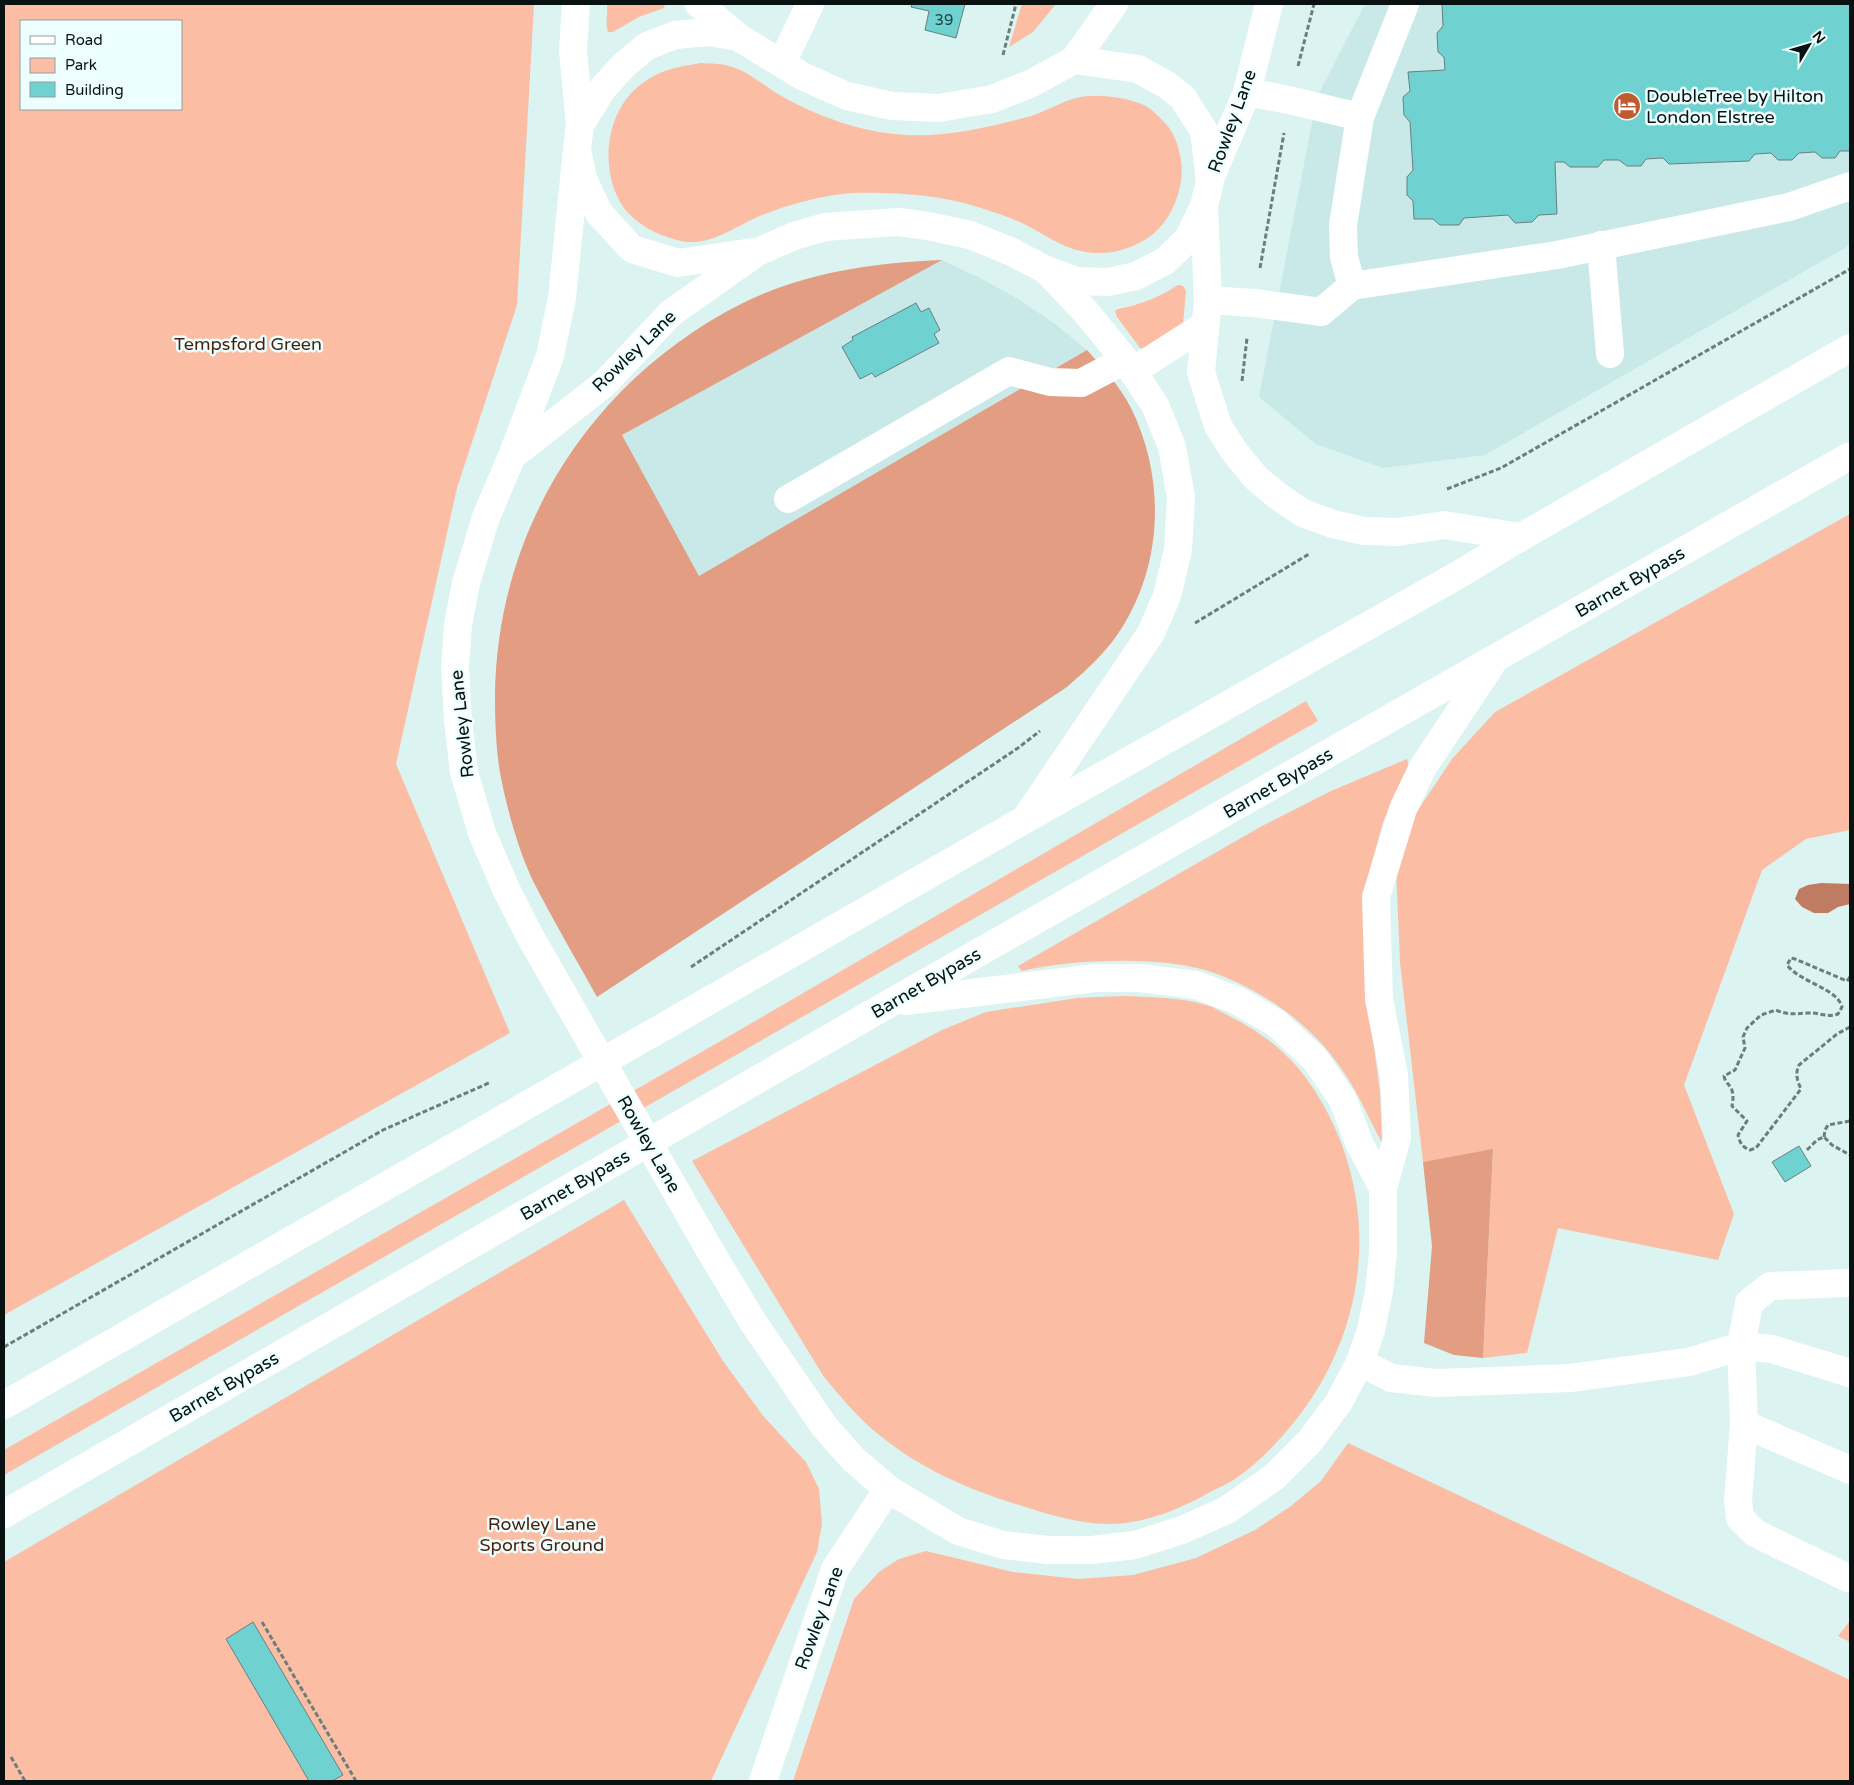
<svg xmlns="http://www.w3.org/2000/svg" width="1854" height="1785" viewBox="0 0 1854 1785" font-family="'Varela Round',sans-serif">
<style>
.built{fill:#c8e9e8}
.green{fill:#fcbda5;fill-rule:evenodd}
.forest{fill:#e39d82}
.water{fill:#c07c62}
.building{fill:#70d2d0;stroke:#6a7f7e}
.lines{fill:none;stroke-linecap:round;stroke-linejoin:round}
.path{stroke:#6d7d7b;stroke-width:3;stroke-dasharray:5 2.5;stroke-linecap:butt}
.minor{stroke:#fff;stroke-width:28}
.major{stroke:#fff;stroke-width:28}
.highway{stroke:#fff;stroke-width:28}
.labels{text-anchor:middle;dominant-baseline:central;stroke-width:5;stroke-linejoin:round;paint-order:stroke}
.number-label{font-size:15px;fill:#244241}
.poi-label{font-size:18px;fill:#0a1211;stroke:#ecfffe;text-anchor:start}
.street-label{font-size:18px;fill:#0a1211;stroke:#ecfffe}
.park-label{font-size:18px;fill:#4c1f0d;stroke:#ecfffe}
</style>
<rect width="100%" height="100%" fill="#dbf3f1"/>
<path class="built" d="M1365,4h485v241l-365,210 -102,13 -67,-24 -57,-47 58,-300z
M942,260l40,19 38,21 35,24 32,26 -388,227 -77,-142z"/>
<path class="green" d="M4,4l530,1 -17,300 -60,183 -61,276 114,269 -506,282zM21,21h160v88h-160z
M607,4h58l-1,4 -25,9 -26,15h-5c-3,-8 0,-20 -1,-28z
M1022,4h34l-23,28 -24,15z
M701,63c9,1 19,0 28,3 20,5 36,21 54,31 43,24 96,41 146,38 35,-2 68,-10 102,-19 15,-5 30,-14 45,-18 20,-5 49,-1 68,7 8,4 15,12 21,18 13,13 19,41 16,58 -3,20 -13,41 -29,54 -27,20 -61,24 -91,9 -13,-6 -25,-14 -37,-20 -14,-7 -31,-12 -46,-17 -39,-12 -82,-15 -123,-14 -28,1 -69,12 -95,23 -27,11 -52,33 -83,24 -20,-5 -41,-16 -53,-32 -26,-37 -19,-99 19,-125 19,-14 35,-16 58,-20z
M1178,285l5,1 3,5 -3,33 -37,27 -6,-3 -23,-31 -2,-6 3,-2c22,-4 42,-12 60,-24z
M1850,514v316l-44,9 -44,31 -78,215 50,129 -16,46 -160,-32 -31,125 -44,5 10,-208 -70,12 -23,-200 -4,-94 18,-52 38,-57 43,-47z
M1306,701l12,20 -1314,754v-25l715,-408z
M1407,759l2,7 -26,56 -14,51 1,144 10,75 2,51c-14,-26 -26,-55 -44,-79 -28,-40 -75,-73 -121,-90 -50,-19 -143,-15 -195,-3l-4,-5 244,-140 69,-35z
M1122,996c27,1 57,1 84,9 7,2 14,6 21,10 37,18 66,41 88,76 70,110 55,246 -30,342 -15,17 -31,33 -50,46 -8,5 -17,9 -25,13 -24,14 -52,26 -79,30 -37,7 -77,-6 -112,-17 -50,-15 -100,-37 -141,-71 -21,-17 -37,-37 -54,-57l-132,-216 250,-131 44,-18 91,-14z
M624,1200l99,161 41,56 42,45 13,27 3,35 -5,28 -106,229h-707v-219z
M1348,1443l502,237v101h-1057l61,-182 25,-27 20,-13 27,-8 87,21 65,7 55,-4 63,-17 59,-28 36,-24 30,-25z
M1850,1621v21l-12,-6z"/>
<path class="forest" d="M942,260l-320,175 77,141 388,-226c16,18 33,36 44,58 36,73 32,163 -16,230 -14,19 -31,34 -48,49l-470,310c-21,-38 -44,-77 -64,-116 -15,-32 -25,-69 -32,-103 -5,-26 -6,-54 -6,-81 1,-169 98,-319 248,-394 63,-31 130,-40 199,-43z
M1493,1149l-10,209 -29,-3 -30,-12 8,-97 -9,-84z"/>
<path class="water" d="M1821,883l29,1v20l-12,3 -10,6h-14l-12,-6 -7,-8 4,-10 9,-4z"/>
<path class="building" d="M912,4h53l-9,34 -31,-8 4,-19 -18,-4z
M1442,4h408v147h-10l-5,7h-13l-7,-6 -16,1 -7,7h-14l-7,-7 -16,1 -6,7 -80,3 -6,-6 -17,1 -5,7h-14l-8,-6h-15l-6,7h-28l-6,-5h-9l2,52 -18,1 -7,7 -17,1 -7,-8 -44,3 -5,7h-19l-7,-6h-19l-1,-18 -6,-6v-18l6,-7 -3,-48 -6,-7 -1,-18 7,-6 -2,-19 37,-2 -1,-13 -6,-5 -1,-19 6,-7z
M916,303l5,9 8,-4 11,22 -6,4 5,9 -64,34 -3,-4 -12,6 -18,-32 11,-7 -1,-3z
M1799,1146l12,20 -26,16 -13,-20z
M253,1622l90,153 -11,6h-23l-83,-142z"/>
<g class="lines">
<path class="path" d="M1003,55l13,-51
M1298,66l16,-62
M1260,268l24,-135
M1242,381l5,-43
M1447,489l54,-21 349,-199
M1195,623l114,-69
M691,967l327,-219 22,-17
M1850,977l-3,4 -52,-22 -4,-1 -4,7c14,18 50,23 55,42l-4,7c-11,4 -20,-2 -31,-1 -12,1 -20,2 -31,-3l-15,5 -14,13 -4,9 2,11 -10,22 -11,6c1,6 4,7 7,12 3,6 2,12 1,18l15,15 -9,14c2,8 4,12 12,15l6,-2 45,-59c-4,-9 -6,-15 -2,-24l38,-31 13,-7
M1824,1137l1,-7 3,-5 22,-4
M1807,1150l10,-10 7,-3 8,8 18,10
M4,1347l379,-217 108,-48
M262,1622l94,159
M11,1757l14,24"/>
<path class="minor" d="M576,4l-3,47 7,74
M699,4l39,33
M782,63l28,-59
M1247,92l42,8 71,17
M1601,245l9,109
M1352,286l-8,-29 -1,-32 17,-108 45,-113
M1208,300l46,3 67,9 31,-26 205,-31 232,-48 61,-21
M1133,371l72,-46
M788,499l221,-128 41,11 31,1 44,-23
M1850,1283l-80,3 -21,17 -8,43 3,78 -6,76 2,18 15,15 95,46
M1360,1362l31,16 45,5 134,-5 119,-16 52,-16 31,3 78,24
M1744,1424l106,46
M763,1781l72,-212 53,-80"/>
<path class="major" d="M709,32l29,5 66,40 43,19 45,10 47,2 53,-9 40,-16 42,-23 64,9 29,16 16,13 21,33 6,50 -6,25 -16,33 -23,22 -29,15 -28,6 -31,-1 -31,-11 -34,-18 -42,-17 -42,-9 -30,-4 -73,5 -31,9 -34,15 -82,12 -46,-14 -33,-36 -16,-34 -6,-30 3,-24 23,-37 21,-23 23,-19 28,-11z
M1074,60l40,-56
M577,149l-15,149 -12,58 -38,100 -26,61 -20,66 -8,42 -3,42 3,53 6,52 18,61 24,56 25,49 181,316 41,68 71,104 29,33 35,30 70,42 45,14 45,5h44l43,-5 47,-15 45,-20 47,-33 36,-36 29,-39 21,-40
M1210,179l37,-87 22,-88
M512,456l92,-72 67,-71 85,-60"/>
<path class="highway" d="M1204,206l4,94 -7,72 17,54 16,25 22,27 23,19 24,16 30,11 31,7 34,1 46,-7 77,12
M1028,815l123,-182 16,-37 11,-46 3,-53 -9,-50 -17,-42 -30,-45 -39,-48 -40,-42
M905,1001l191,-23h44l56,7 40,15 40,23 39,36 28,41 16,43 24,45
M1360,1362l11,-32 8,-39 4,-38v-65l14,-50 -3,-63 -15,-76 -3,-102 27,-88 20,-42 68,-102
M4,1405l1020,-585 434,-245 63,-38 329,-189
M4,1514l888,-512 958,-546"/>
</g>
<defs>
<g id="hotel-disc" transform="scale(1.4375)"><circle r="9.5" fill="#c15a2f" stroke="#ecfffe"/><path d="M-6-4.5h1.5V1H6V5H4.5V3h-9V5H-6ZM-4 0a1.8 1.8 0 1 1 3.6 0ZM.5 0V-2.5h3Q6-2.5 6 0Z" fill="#fff"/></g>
</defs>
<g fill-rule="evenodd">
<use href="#hotel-disc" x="1627" y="106"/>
</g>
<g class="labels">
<g class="number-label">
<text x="944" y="20">39</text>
</g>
<g class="poi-label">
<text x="1646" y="96">DoubleTree by Hilton<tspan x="1646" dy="21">London Elstree</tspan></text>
</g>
<g class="street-label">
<text transform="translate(1232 121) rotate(-70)">Rowley Lane</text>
<text transform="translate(634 351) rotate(-44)">Rowley Lane</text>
<text transform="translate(1630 582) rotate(-30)">Barnet Bypass</text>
<text transform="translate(462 724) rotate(-96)">Rowley Lane</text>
<text transform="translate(1278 783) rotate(-30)">Barnet Bypass</text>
<text transform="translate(926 983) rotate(-30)">Barnet Bypass</text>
<text transform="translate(649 1144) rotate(60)">Rowley Lane</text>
<text transform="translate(575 1185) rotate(-30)">Barnet Bypass</text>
<text transform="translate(224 1387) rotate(-30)">Barnet Bypass</text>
<text transform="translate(819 1618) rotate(-70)">Rowley Lane</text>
</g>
<g class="park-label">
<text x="248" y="344">Tempsford Green</text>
<text x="542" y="1524">Rowley Lane<tspan x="542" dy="21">Sports Ground</tspan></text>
</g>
</g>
<rect width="1854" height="1785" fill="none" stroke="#0a1211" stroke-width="10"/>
<rect x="20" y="20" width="162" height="90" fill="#ecfffe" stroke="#92a09f"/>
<rect x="30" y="36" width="25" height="8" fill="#ffffff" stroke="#92a09f"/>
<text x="65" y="45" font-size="15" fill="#0a1211">Road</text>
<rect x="30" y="58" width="25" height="15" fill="#fcbda5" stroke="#92a09f"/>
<text x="65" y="70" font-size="15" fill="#0a1211">Park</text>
<rect x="30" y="82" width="25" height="15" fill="#70d2d0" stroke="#92a09f"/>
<text x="65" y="95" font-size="15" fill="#0a1211">Building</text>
<g transform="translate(1809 45) rotate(52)" stroke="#ecfffe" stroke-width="4" paint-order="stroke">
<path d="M0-4L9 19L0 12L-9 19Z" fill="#0a1211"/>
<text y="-8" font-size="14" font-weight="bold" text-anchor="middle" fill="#0a1211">N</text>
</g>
</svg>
